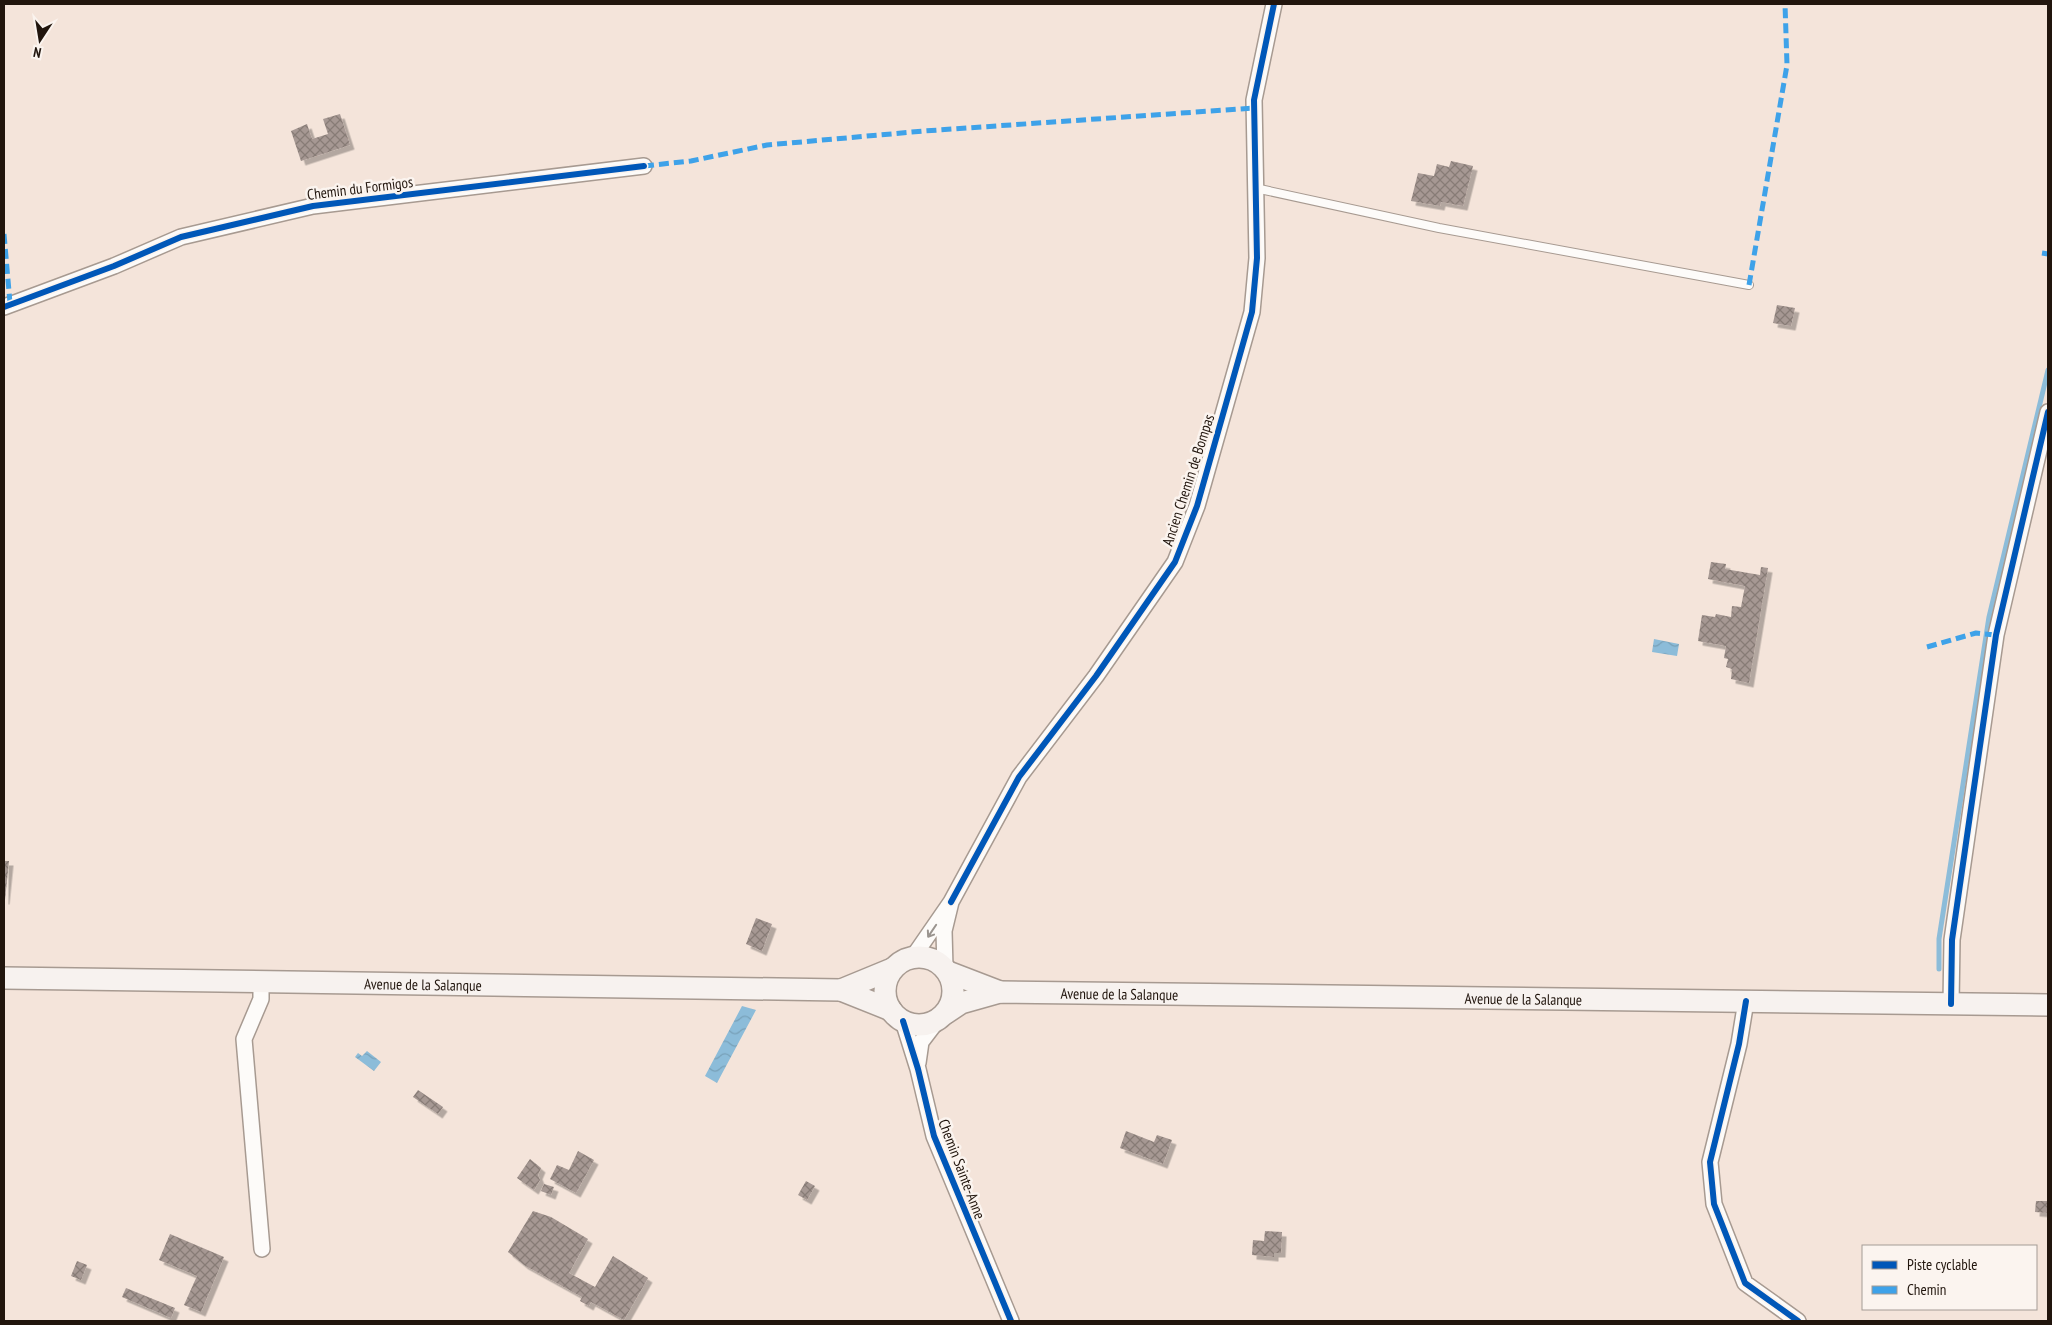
<svg xmlns="http://www.w3.org/2000/svg" width="2052" height="1325" viewBox="0 0 2052 1325" font-family="'PT Sans Narrow',sans-serif">
<style>
.water{fill:url(#water-waves)}
.lines{fill:none;stroke-linecap:round;stroke-linejoin:round}
.stream{stroke:#8cbcd9;stroke-width:5}
.building{fill:url(#building-cross-hatch);filter:url(#shadow)}
.lane-casing{stroke:#a79a91;stroke-width:10}
.street-casing{stroke:#a79a91;stroke-width:18}
.secondary-casing{stroke:#a79a91;stroke-width:24}
.lane{stroke:#fdfbf9;stroke-width:8}
.street{stroke:#fdfbf9;stroke-width:15}
.secondary{stroke:#f7f2ef;stroke-width:21}
.quiet{stroke:#3ea2e9;stroke-width:5;stroke-dasharray:10 5;stroke-linecap:butt}
.cycleway-casing{stroke:#fbf4ef;stroke-width:9}
.cycleway{stroke:#0057b8;stroke-width:6}
.oneway{stroke:#9a948f}
.labels{text-anchor:middle;dominant-baseline:central;stroke-width:5;stroke-linejoin:round;paint-order:stroke}
.street-label{font-size:15px;fill:#21150d;stroke:#fbf4ef}
</style>
<defs>
<pattern id="water-waves" width="16" height="10" patternUnits="userSpaceOnUse" patternTransform="scale(1.25)"><rect width="16" height="10" fill="#8cbcd9"/><path d="M0 5q4-4 8 0t8 0" fill="none" stroke="#78a1b9"/></pattern>
<pattern id="building-cross-hatch" width="8" height="8" patternUnits="userSpaceOnUse" patternTransform="scale(1.25)"><rect width="8" height="8" fill="#a69893"/><path d="M0 0l8 8M0 8l8-8" fill="none" stroke="#877b76"/></pattern>
<filter id="shadow"><feDropShadow dx="4.5" dy="4.5" stdDeviation="0" flood-color="#0004"/></filter>
</defs>
<rect width="100%" height="100%" fill="#f4e4da"/>
<path class="water" d="M1654,639l25,5 -2,12 -25,-4z
M742,1006l14,4 -39,73 -12,-7z
M367,1051l14,11 -7,9 -19,-14 3,-4 4,3z"/>
<g class="lines">
<path class="stream" d="M1939,969v-30l50,-322 59,-247"/>
</g>
<path class="building" d="M340,114l10,31 -49,16 -10,-30 16,-7 5,15 16,-5 -5,-15z
M1451,161l22,5 -10,40 -22,-4 -1,4 -29,-5 7,-28 16,3 3,-12 12,3z
M1777,305l18,3 -4,18 -18,-3z
M1711,562l15,2 -1,5 35,6 1,-8 7,1 -19,115 -18,-4 1,-10 -6,-2 2,-8 -4,-1 2,-12 -28,-5 4,-26 13,2 1,-3 15,3 1,-11 9,1 4,-21 -37,-7z
M4,861h5l-4,39h-1z
M756,918l16,6 -10,27 -16,-7z
M418,1090l25,17 -5,7 -25,-17z
M1126,1131l28,11 3,-7 15,5 -9,24 -43,-16z
M578,1151l16,9 -18,33 -26,-14 7,-14 12,5z
M530,1159l11,9 -3,7 2,5 -6,10 -17,-12z
M806,1181l9,5 -8,14 -9,-5z
M544,1184l10,3 -3,8 -10,-4z
M2036,1201h12v12l-13,-1z
M533,1211l18,6 37,22 -19,34 26,14 18,-31 35,22 -24,42 -33,-18 -2,4 -9,-5 2,-4 -58,-32 -16,-13z
M1265,1231l17,1 -1,21h-7v4l-22,-2 1,-15 11,1z
M170,1234l54,23 -23,55 -17,-7 13,-29 -38,-16z
M77,1261l10,4 -6,15 -10,-4z
M126,1288l49,20 -4,10 -49,-21z"/>
<g class="lines">
<g class="lane-casing">
<path id="lane" d="M1255,188l184,40 310,57"/>
</g>
<g class="street-casing">
<path id="street" d="M4,307l110,-41 67,-29 132,-31 331,-40
M951,902l68,-125 77,-101 79,-114 22,-56 55,-194 5,-54 -3,-158 20,-96
M913,957l38,-55 -7,29 1,37
M261,981v18l-17,40 18,210
M1746,1001l-7,43 -29,118 4,42 31,79 53,38
M1951,1004l1,-64 44,-305 52,-223
M903,1021l15,48 16,67 77,185
M918,1063l3,-21 16,-21"/>
</g>
<g class="secondary-casing">
<g id="secondary">
<circle cx="919" cy="991" r="34"/>
<path d="M948,972l52,20"/>
<path id="s1" d="M4,978l837,12 50,20"/>
<path d="M841,990l51,-21"/>
<path id="s2" d="M946,1013l15,-10 39,-11 1048,13"/>
</g>
</g>
<use href="#lane" class="lane"/>
<use href="#street" class="street"/>
<use href="#secondary" class="secondary"/>
<path class="quiet" d="M644,166l47,-5 76,-16 157,-14 330,-23
M4,234l6,69
M2042,253l6,1
M1749,285l38,-220 -2,-61
M1927,647l49,-14 20,2"/>
<g class="cycleway-casing">
<path id="cycleway" d="M4,307l110,-41 67,-29 132,-31 331,-40
M951,902l68,-125 77,-101 79,-114 22,-56 55,-194 5,-54 -3,-158 20,-96
M1746,1001l-7,43 -29,118 4,42 31,79 53,38
M1951,1004l1,-64 44,-305 52,-223
M903,1021l15,48 16,67 77,185"/>
</g>
<use href="#cycleway" class="cycleway"/>
</g>
<defs><path id="oneway-shaft" d="M-6 0H5M1.5-3L5.5 0L1.5 3" fill="none" stroke-width="1.6" stroke-linecap="round" stroke-linejoin="round" transform="scale(1.25)"/></defs>
<use class="oneway" href="#oneway-shaft" transform="translate(932 931) rotate(124)"/>
<g class="labels">
<g class="street-label">
<text transform="translate(360 188) rotate(-7)">Chemin du Formigos</text>
<text transform="translate(1188 480) rotate(-72)">Ancien Chemin de Bompas</text>
<text stroke="none"><textPath href="#s1" startOffset="419">Avenue de la Salanque</textPath></text>
<text stroke="none"><textPath href="#s2" startOffset="178">Avenue de la Salanque</textPath></text>
<text stroke="none"><textPath href="#s2" startOffset="582">Avenue de la Salanque</textPath></text>
<text transform="translate(962 1169) rotate(69)">Chemin Sainte-Anne</text>
</g>
</g>
<rect width="2052" height="1325" fill="none" stroke="#21150d" stroke-width="10"/>
<rect x="1862" y="1245" width="175" height="65" fill="#fbf4ef" stroke="#a49b95"/>
<rect x="1872" y="1261" width="25" height="8" fill="#0057b8" stroke="#a49b95"/>
<text x="1907" y="1270" font-size="15" fill="#21150d">Piste cyclable</text>
<rect x="1872" y="1286" width="25" height="8" fill="#3ea2e9" stroke="#a49b95"/>
<text x="1907" y="1295" font-size="15" fill="#21150d">Chemin</text>
<g transform="translate(40 40) rotate(192)" stroke="#fbf4ef" stroke-width="4" paint-order="stroke">
<path d="M0-4L9 19L0 12L-9 19Z" fill="#21150d"/>
<text y="-8" font-size="14" font-weight="bold" text-anchor="middle" fill="#21150d">N</text>
</g>
</svg>
